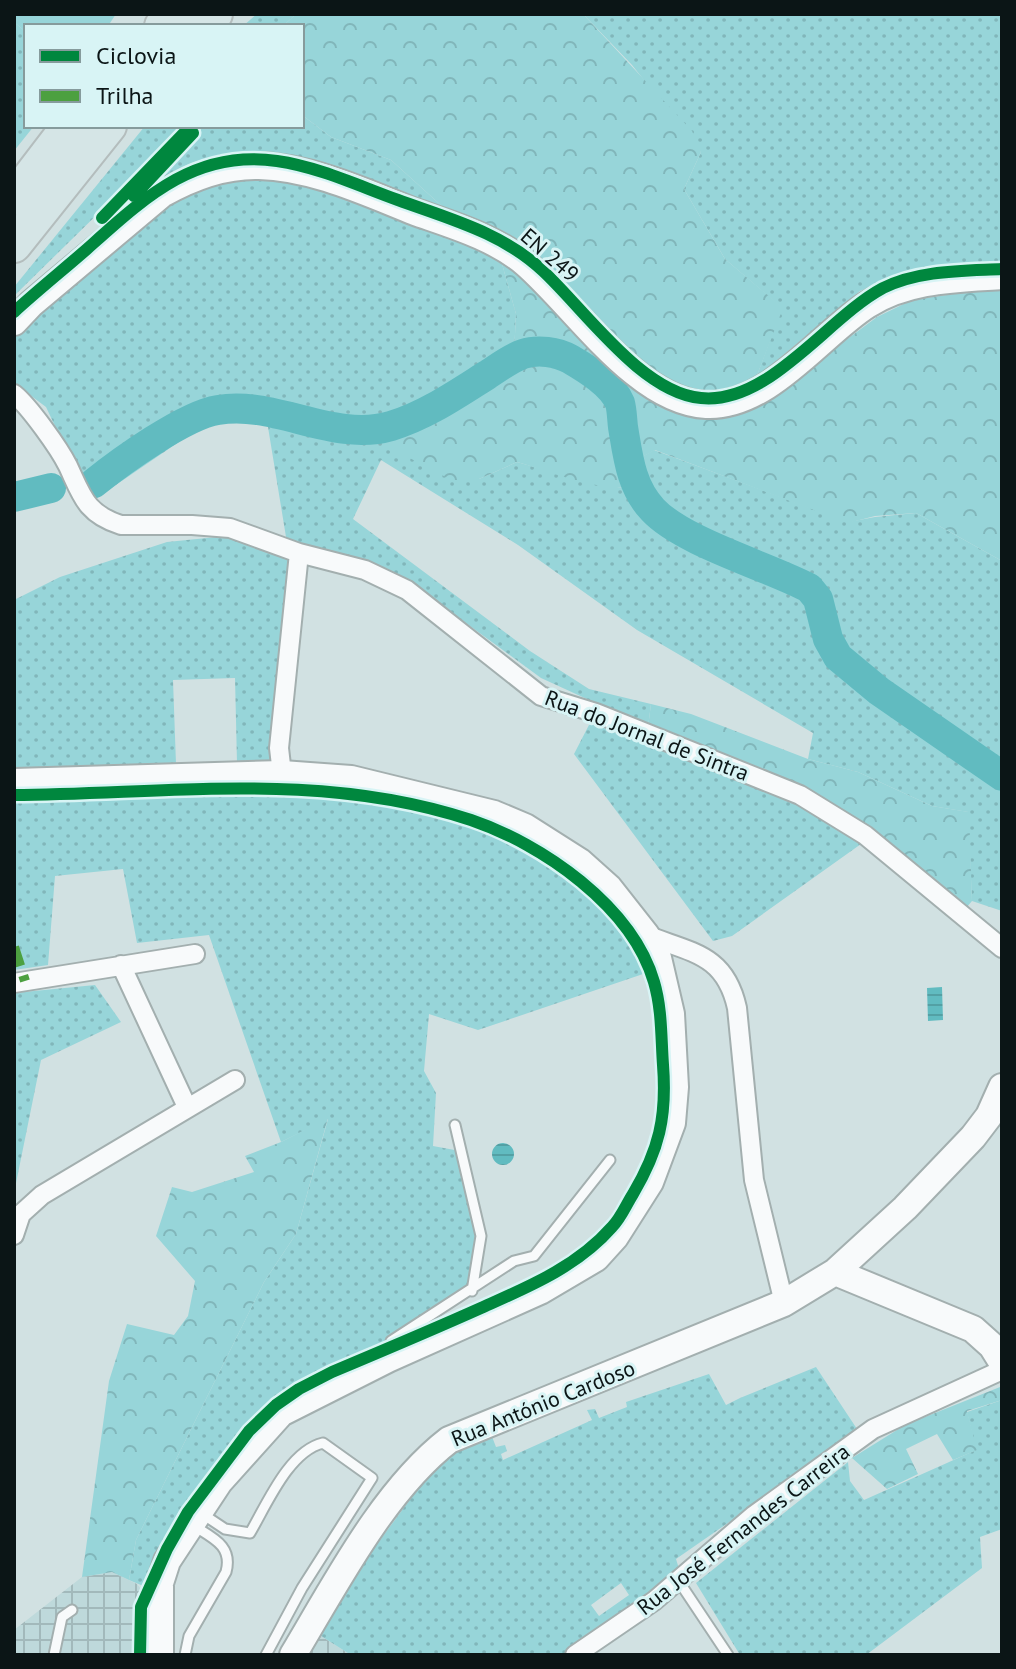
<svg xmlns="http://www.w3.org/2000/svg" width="1016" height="1669" viewBox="0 0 1016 1669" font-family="'PT Sans',sans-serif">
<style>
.industrial{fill:url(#industrial-grid)}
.grass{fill:url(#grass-dots);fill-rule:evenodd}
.forest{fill:url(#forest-crowns)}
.water{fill:url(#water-rules)}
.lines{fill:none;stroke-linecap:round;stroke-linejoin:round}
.river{stroke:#61bbc0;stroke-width:30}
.lane-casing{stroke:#a3afaf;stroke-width:13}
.street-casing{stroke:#a3afaf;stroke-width:22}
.secondary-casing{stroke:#a3afaf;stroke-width:30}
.highway-casing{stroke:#b4bdbd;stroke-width:38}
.lane{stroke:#f8fafb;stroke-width:9}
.street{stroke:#f8fafb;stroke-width:18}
.secondary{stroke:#f8fafb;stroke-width:26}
.highway{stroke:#d5e5e6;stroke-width:34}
.quiet{stroke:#4ca040;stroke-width:10;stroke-dasharray:20 10;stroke-linecap:butt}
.cycleway-casing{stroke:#d8f4f5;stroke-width:17}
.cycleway{stroke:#00873e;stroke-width:12}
.labels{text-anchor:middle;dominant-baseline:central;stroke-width:6;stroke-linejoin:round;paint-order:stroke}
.street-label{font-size:22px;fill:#0b1516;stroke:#d8f4f5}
</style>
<defs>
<pattern id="industrial-grid" width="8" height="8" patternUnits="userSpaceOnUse" patternTransform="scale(2)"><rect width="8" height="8" fill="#bed9db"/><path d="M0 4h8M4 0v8" fill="none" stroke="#a2b9bb"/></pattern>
<pattern id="grass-dots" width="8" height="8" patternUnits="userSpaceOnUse" patternTransform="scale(2)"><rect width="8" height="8" fill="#97d5d9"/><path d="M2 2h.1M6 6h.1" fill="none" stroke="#81b6ba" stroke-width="1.8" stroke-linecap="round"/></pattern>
<pattern id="forest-crowns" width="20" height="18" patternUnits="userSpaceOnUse" patternTransform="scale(2)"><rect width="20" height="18" fill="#97d5d9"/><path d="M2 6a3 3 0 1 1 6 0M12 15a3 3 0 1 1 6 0" fill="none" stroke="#81b6ba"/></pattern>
<pattern id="water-rules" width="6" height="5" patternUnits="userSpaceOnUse" patternTransform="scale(2)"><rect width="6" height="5" fill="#61bbc0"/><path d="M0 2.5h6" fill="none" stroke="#53a0a4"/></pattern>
</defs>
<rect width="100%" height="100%" fill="#d1e1e2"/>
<path class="industrial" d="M112,1572l25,12 10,13 -2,58h-131v-25l68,-53z
M318,1634l33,21h-45z"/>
<path class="grass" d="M257,14h39l-13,12h-40z
M583,14h419v249l-110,15 -32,13 -104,87 26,-70 -57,-49 -41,-70 17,-37 -69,-87z
M14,22l12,10v94h8l-20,25z
M302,115l29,22 60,23 53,48c-78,-28 -175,-78 -257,-43 -18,8 -35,24 -51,35l-17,-7 -105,103v-9l131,-161h157z
M224,176l77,2 198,75 17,61 -2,40 -20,15 -15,110 38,-17 60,17 50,10 6,-27 21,-12 194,72 27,-5 41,-4 86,48v350l-30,-10 -4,-89 -36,-6 -74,-34 -50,-13 5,-26 -176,-103 -119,-85 -137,-85 -28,59 177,132 59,38 62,15 -3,23 -107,-49 -134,-98 -120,-37 -20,-122 -39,-5 -20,6 -117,80 -45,-95 -32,-24v-47l101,-97 53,-44z
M227,536l63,22 -16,208 -37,-3 -2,-85 -62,2 3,84 -162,5v-169l46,-23 107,-35z
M590,723l211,78 60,43 -129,92 -19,5 -139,-187z
M263,790h40l162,33 33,12 61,35 40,33 30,36 17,34 -168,57 -49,-16 -5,57 12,22 -3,53 27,5 16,87 -7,49 -91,58 -101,51 -15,11 -89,121 -17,28 -8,32 -19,-8 7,-40 128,-258 32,-48 32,-115 -47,23 -72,-207 -72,8 -14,-74 -68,7 -7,89 -34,5v-169z
M95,985l26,37 -80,38 -27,133v-200z
M816,1367l43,65 -183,127 4,13 -46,37 -69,46h-214l-33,-21 28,-48 88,-119 12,-13 45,-20 5,13 9,-2 2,6 -6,3 2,6 89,-40 -5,-10 8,-1 4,9 28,-11 -1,-5 83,-28 17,31 14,-7zM621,1583l8,12 -30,21 -8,-11z
M1002,1400v129l-22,8 2,31 -116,87h-126l-44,-72 152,-121 2,19 14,19 112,-50 -9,-38z"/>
<path class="forest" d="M14,14h102l-8,12h-82v6l-12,-10z
M296,14h287l109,117 9,21 -17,37 41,70 58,49 -27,70 -20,11 -19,4 -34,-3 -35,-21 -98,-98 -31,-28 -75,-35 -53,-48 -60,-23 -29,-22v-89h-19z
M499,253l149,140 117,7 112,-83 35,-17 90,-13v274l-86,-48 -41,3 -27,7 -193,-73 -22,12 9,24c-39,8 -87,-13 -125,-24l-38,17 -24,3 -68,-36 8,-26 99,-51 20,-15 2,-40z
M651,704l40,10 117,45 50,13 74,34 37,6 3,89 -6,7 -93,-73 -225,-108z
M328,1118l-32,116 -32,48 -128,258 -7,40 -17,-8 -30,5 27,-196 18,-57 47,11 14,-19 7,-35 -39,-45 16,-49 20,5 62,-20 -9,-16 36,-14z
M1000,1387l2,13 -35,11 10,39 -24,10 -16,-26 -31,15 12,25 -31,15 -35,-31 53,-33z"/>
<path class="water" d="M942,987l1,33 -15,1 -1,-33z
M492 1154a11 11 0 1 1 22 0a11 11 0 1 1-22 0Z"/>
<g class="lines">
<path class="river" d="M94,483c26,-21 91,-68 124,-73 58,-10 115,33 173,16 34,-10 66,-32 96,-51 11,-7 24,-17 36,-21 15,-5 34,-2 47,5 17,10 42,25 50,44 2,7 2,16 3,24 5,30 8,60 30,83 30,32 114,56 156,78l9,11 10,40 10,18 41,34 123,85
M14,497l37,-9"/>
<g class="lane-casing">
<path id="lane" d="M455,1125l26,111 -9,55
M388,1355l3,-14 123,-80 20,-5 76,-96
M201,1513l24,16 25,4c17,-29 39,-82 73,-90l49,35 -70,110 -36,67
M678,1580l50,75
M54,1655l8,-38 10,-7
M185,1655l4,-19 37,-64c7,-26 -13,-34 -32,-46"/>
</g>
<g class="street-casing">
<path id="street" d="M14,394c15,12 45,54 54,72 14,30 18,48 53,59h71l38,3 69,25 66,17 42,20 134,106 55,17 204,82 65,40 137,113
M282,774l-3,-26 20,-195
M646,935c46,18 79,19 91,73l17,172 30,123
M121,965l66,142
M14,983l181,-29
M14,1235l7,-21 21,-19 193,-115
M575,1655l79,-54 99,-85 120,-87 129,-59"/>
</g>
<g class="secondary-casing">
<path id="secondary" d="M14,322l17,-18 131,-110c30,-17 62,-29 97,-28 53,1 108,27 156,46 37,13 79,25 110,51 50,43 112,139 181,142 62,3 114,-70 161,-100 40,-26 90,-26 135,-29
M14,782l268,-8 69,5 143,35 31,13 55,35 29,26 37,47 12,23 13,56 4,73 -3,36 -22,59 -35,55 -19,21 -56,33 -152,68 -107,54 -62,69 -52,79 -7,22v72
M835,1272l138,57 19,17 10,16
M293,1655c42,-70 91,-165 156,-215l335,-137 51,-31 70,-64 68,-71 16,-21 13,-29"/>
</g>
<g class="highway-casing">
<path id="highway" d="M162,26l12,-12
M203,26l12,-12
M14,198l55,-72
M14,245l95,-119"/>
</g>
<use href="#lane" class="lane"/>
<use href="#street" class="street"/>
<use href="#secondary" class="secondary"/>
<use href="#highway" class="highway"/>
<path class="quiet" d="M14,947l11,34"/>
<g class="cycleway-casing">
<path id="cycleway" d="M102,218l86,-89 5,4 -59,63
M14,312c24,-22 49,-42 73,-63 57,-51 108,-100 190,-88 42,6 82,25 121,39 52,19 105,33 145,71 42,39 99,122 158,127 68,7 126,-80 182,-110 36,-18 80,-17 119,-19
M14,795c154,-1 306,-25 457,25 71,24 161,86 183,162 8,27 7,55 9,83 4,52 -4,85 -30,129 -7,11 -12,24 -21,33 -35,40 -84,60 -131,81 -49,22 -99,43 -149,64l-33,17 -23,16 -27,26 -61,81 -21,37 -26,58 -1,48"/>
</g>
<use href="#cycleway" class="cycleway"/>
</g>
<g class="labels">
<g class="street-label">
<text transform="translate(550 255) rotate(41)">EN 249</text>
<text transform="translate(647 735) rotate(21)">Rua do Jornal de Sintra</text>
<text transform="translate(543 1403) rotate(-22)">Rua António Cardoso</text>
<text transform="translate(743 1529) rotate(-38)">Rua José Fernandes Carreira</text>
</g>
</g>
<rect width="1016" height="1669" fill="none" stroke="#0b1516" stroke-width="32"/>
<rect x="24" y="24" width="280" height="104" fill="#d8f4f5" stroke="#869b9c" stroke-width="2"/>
<rect x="40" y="50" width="40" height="12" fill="#00873e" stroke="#869b9c" stroke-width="2"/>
<text x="96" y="64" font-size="24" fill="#0b1516">Ciclovia</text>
<rect x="40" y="90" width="40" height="12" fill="#4ca040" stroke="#869b9c" stroke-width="2"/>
<text x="96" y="104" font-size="24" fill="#0b1516">Trilha</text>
</svg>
